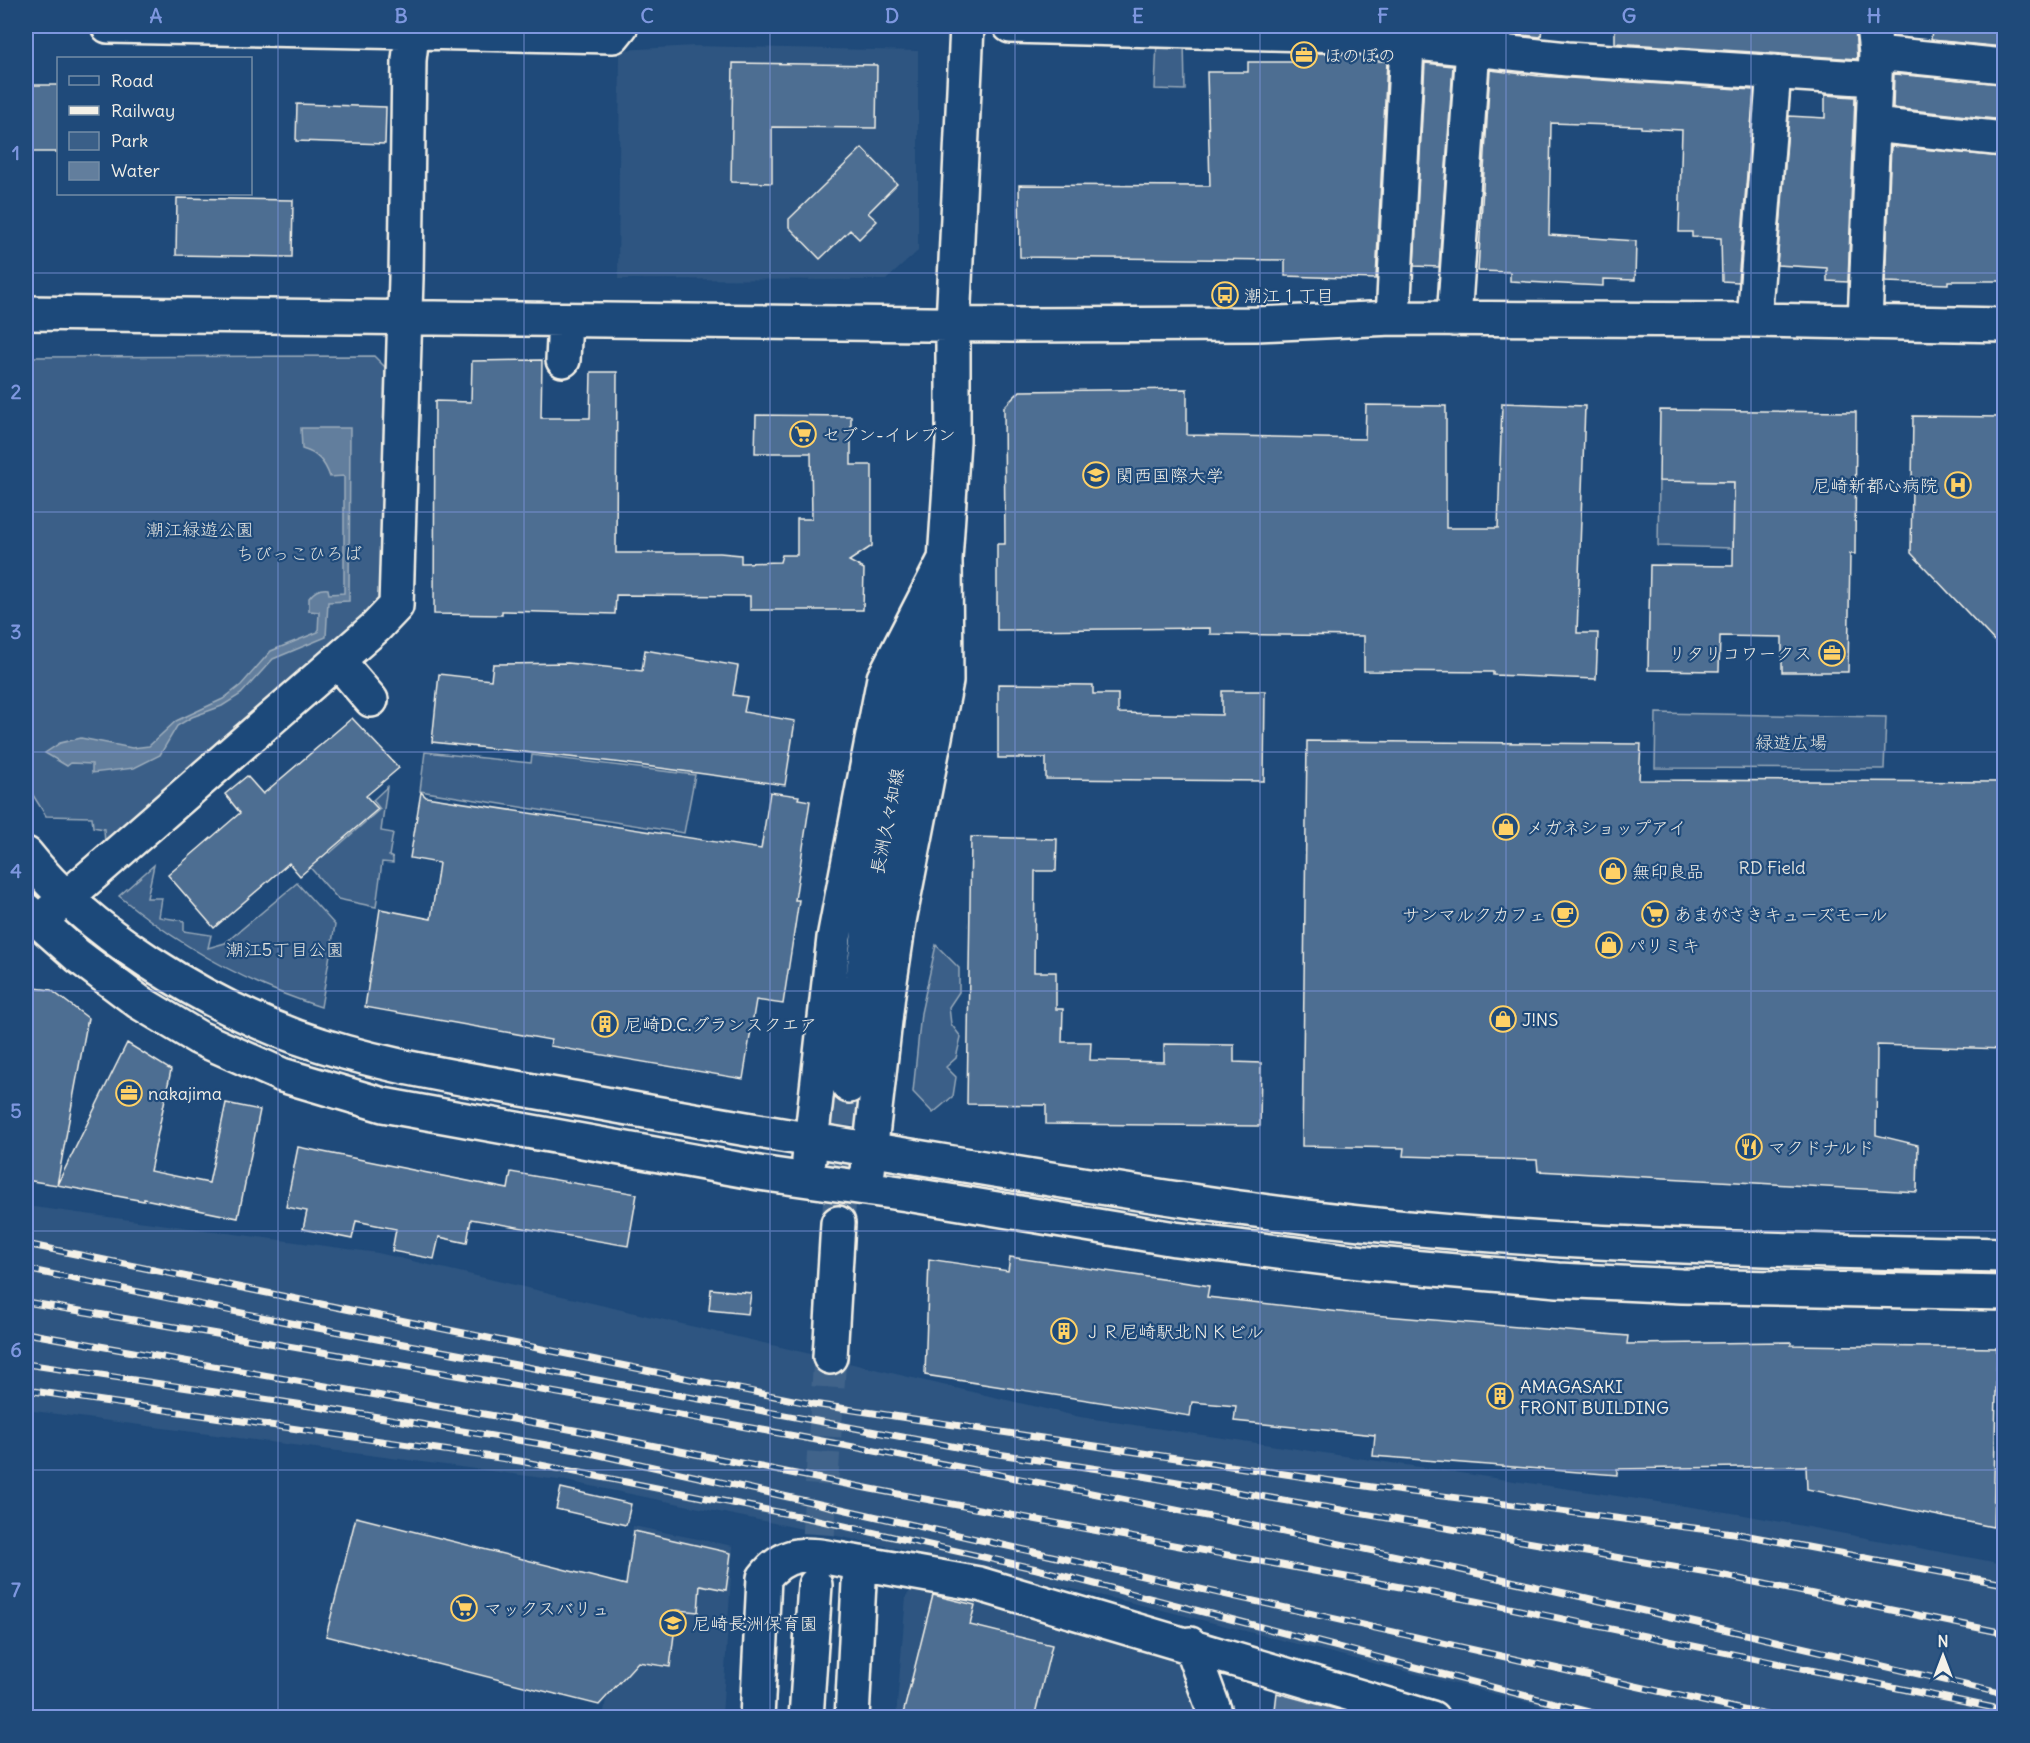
<svg xmlns="http://www.w3.org/2000/svg" width="2030" height="1743" viewBox="0 0 2030 1743" font-family="Delius,'Klee One',sans-serif">
<style>
.built{fill:#2d5581}
.green{fill:#3a5f88;stroke:#97a8b8;stroke-width:1.5}
.water{fill:#627e9d;stroke:#9cacbb;stroke-width:1.5}
.building{fill:#4d6e92;stroke:#f4f1e8;stroke-width:1.5}
.lines{fill:none;stroke-linecap:round;stroke-linejoin:round}
.minor-tunnel{stroke:#3f638a;stroke-width:33;stroke-dasharray:33 16;stroke-linecap:butt}
.minor-casing{stroke:#f4f1e8;stroke-width:38}
.minor{stroke:#1f4a7a;stroke-width:33}
.rail-casing{stroke:#f4f1e8;stroke-width:7}
.rail{stroke:#1f4a7a;stroke-width:4.5;stroke-dasharray:14;stroke-linecap:butt}
.grid{fill:none;stroke:#7e97df;stroke-width:1.5;stroke-opacity:0.55}
.labels{text-anchor:middle;dominant-baseline:central;stroke-width:4.5;stroke-linejoin:round;paint-order:stroke}
.poi-label{font-size:18px;fill:#f4f1e8;stroke:#1f4a7a;text-anchor:start}
.park-label{font-size:18px;fill:#e1e2de;stroke:#1f4a7a}
.street-label{font-size:18px;fill:#f4f1e8;stroke:#1f4a7a}
.neatline{fill:none;stroke:#7e97df;stroke-width:2}
.grid-label{font-size:20px;text-anchor:middle;font-weight:bold;fill:#7e97df}
</style>
<rect width="100%" height="100%" fill="#1f4a7a"/>
<filter id="ink" filterUnits="userSpaceOnUse"><feTurbulence type="fractalNoise" baseFrequency=".0167" numOctaves="2"/><feDisplacementMap in="SourceGraphic" scale="12" xChannelSelector="R" yChannelSelector="G"/><feConvolveMatrix kernelMatrix="1 2 1 2 8 2 1 2 1" color-interpolation-filters="sRGB"/></filter>
<g filter="url(#ink)">
<path class="built" d="M694,46l224,5v200l-32,29 -268,-1 2,-229z
M26,1206l352,47 702,164 659,97 265,50v153h-418l-432,-109 -258,-60 -330,-67 -540,-71z
M633,1526l100,20 -11,171 -119,1z
M920,1580l258,68 24,70h-306l10,-122z"/>
<path class="green" d="M1157,41h27l1,49 -30,-1z
M374,356l11,11 -5,229 -7,13 -268,235 -1,-15 -11,-2 -1,-10 -46,-1 -20,-32v-427z
M1659,481l75,1 -1,66 -75,-2z
M1656,713l230,4 -2,52 -229,-1z
M425,752l106,11 1,-8 163,20 -11,58 -264,-42z
M387,787l-6,44 12,2 -4,23 4,2v5l-11,-1 -6,45 -38,-8 -38,-43 17,-14 13,11 50,-44 -7,-9z
M154,865l-7,33h15l-3,19 25,4v10l27,4 -3,13 17,-5 72,-60 38,42 -14,82c-74,-23 -143,-62 -202,-111z
M936,945l23,23v24l-10,15 2,17 10,13 -5,21 -10,9 10,10 -3,19 -20,17 -20,-21 8,-79z"/>
<path class="water" d="M301,428h49l-1,173 -21,1 -2,35 -53,22 -32,35 -19,12 -30,11 -15,9 -17,29 -26,13 -42,5v-9l-21,-1 -4,3 -22,-13 15,-10 21,-5 51,10 17,-2 27,-25 47,-22 18,-14 30,-34 47,-19 1,-20 -10,-1v-13c5,-7 11,-10 19,-9l1,5 15,-1v-117l-14,1c-5,-15 -13,-24 -28,-28z"/>
<path class="building" d="M1430,26h112l-1,11z
M1615,26h240l2,33 -242,-16z
M1932,26h72v21l-73,-7z
M1296,52l46,2 20,2v5h25l-11,218 -91,-3v-16l-265,-3 -1,-72 191,1 -3,-114h41v-10h48z
M733,63l144,2 -1,63 -104,-1v56l-41,-1z
M1425,63l28,3 -14,201 -25,-1z
M1490,70l49,6 215,14 -16,192 -16,-1 -1,-43 -29,-1v-5h-13l3,-102 -41,-2v-2l-90,-3 -2,112 87,6 -1,39 -32,-1v7l-21,-1 -72,-4v-9l-32,-1z
M1894,74l110,10v36l-111,-12z
M26,85h32v67h-32z
M1825,95l30,2 -7,185 -21,-1v-13l-50,-3 12,-149 36,2z
M297,104l89,3 -1,37 -89,-3z
M1891,146l113,11v124h-56v3l-63,-2z
M862,148l35,36 -29,29 9,8 -18,18 -9,-9 -30,29 -31,-32v-8z
M177,198l116,2 -1,57 -116,-2z
M542,360l-1,58h49l1,-46h26l-1,181h104l21,2v8l39,-1 2,-7h15v-36h15l-1,-66h-56l1,-38 95,1v49h21v81l-23,15 15,8 -1,41h-113v-14l-134,-1 -1,19 -110,-3h-3v4l-68,-1 1,-213 36,1 1,-41z
M1187,389v46l178,4 1,-34 80,1v122h52l4,-125 83,3 -8,227h21l-2,46 -103,-4v-3l-129,-1v-35l-154,-2v-6l-213,2v-86h8l-1,-137 16,-16z
M1660,410l196,2 -1,142h-5l-2,118h-66v-35l-62,-1 -1,35 -71,-1 2,-105 83,1 1,-84 -75,-1z
M1913,416l91,1v234l-93,-98z
M645,650l93,16 -5,29 14,2 -3,15 51,9 -10,64 -162,-22 -191,-21 7,-68 52,6 2,-16 75,-1 74,8z
M998,684l95,1v9h25v19l104,2v-24h43l-1,90 -218,-2v-21h-48z
M352,718l47,50 -33,28 12,13 -78,67 -11,-13 -75,65 -46,-53 72,-62 -15,-19 22,-18 16,18z
M1307,741l334,3 -2,36 365,2v267l-127,-4 -1,90 42,10 -1,47 -379,-21 -1,-11 -134,-4 1,-8 -102,-2z
M421,792l5,5 335,52 9,-57 29,4 -1,3 12,2 -15,99h4l-16,104 -27,-4 -13,79 -193,-33 1,-6 -186,-33 15,-98 51,10 8,-56 -29,-5z
M971,837l86,2 -1,32h-21l-1,101h22v37h7l-1,33h29l-1,18 74,2v-18l70,1v17l27,1 -1,63 -214,-2v-19l-79,-1z
M26,987l25,3 37,28 -31,167 -31,-5z
M127,1043l44,27 -21,101 59,12 17,-80 34,7 -22,108 -94,-19v2l-87,-16z
M298,1147l210,42 3,-17 126,22 -9,52 -157,-27 -4,24 -28,-6 -5,22 -42,-8 4,-22 -40,-8 -4,18 -49,-10 4,-18 -21,-4z
M1010,1257l199,29 -2,11 142,16 279,23 -1,8 164,-2v3l206,3 -4,179 -186,-38 -1,-23 -189,3v6l-244,-19 2,-21 -141,-14 2,-15 -44,-4 -2,14 -265,-41 4,-116 79,12z
M711,1289l40,4 -3,21 -39,-4z
M561,1488l70,16 -5,21 -70,-16z
M356,1517l270,68 8,-54 97,22 -5,37 -26,-5 -2,27 -21,-2 -7,57 -32,-5 -39,43 -273,-69z
M933,1595l42,10 -5,20 82,20 -18,73h-132z
M1277,1693l84,23v2h-87z"/>
<g class="lines">
<path class="minor-tunnel" d="M838,1223l11,-137
M815,1583l15,-226"/>
<g class="minor-casing">
<path id="minor" d="M108,26l505,10 8,-10
M1010,26l333,9 224,24 308,20
M1876,53l128,13
M1873,125l131,14
M26,313l985,12 246,-1 136,-6 361,2 250,5
M1393,318l15,-292
M1454,319l19,-271
M1754,320l20,-248
M1865,322l11,-269 -3,-27
M563,360l2,-40
M347,672l24,28
M26,854c61,78 177,149 271,183 75,27 153,39 231,53 95,17 190,35 285,50 150,24 299,51 449,71 246,34 495,39 742,44
M26,910l52,46 61,46 60,36 83,37 101,30 376,68 148,21 268,45 190,24 193,17 124,6 322,7
M50,912l326,-285 20,-21 10,-328 3,-218 4,-34
M849,1086l24,-189 26,-137 34,-148
M809,1160l25,-222 50,-260 59,-115
M868,1171l20,-177 11,-73 47,-240 -1,-121 8,-119v-117l14,-298
M830,1357l8,-134
M860,1563l119,21 453,134
M1190,1644l27,74
M757,1718l7,-140c27,-36 57,-20 96,-15l-8,155
M806,1718l9,-133"/>
</g>
<use href="#minor" class="minor"/>
<g class="rail-casing">
<path id="rail" d="M26,1244l787,160 559,83 361,46 271,51
M26,1269l265,54 687,128 147,22 595,102 284,58
M26,1302c463,77 926,158 1385,257 198,43 396,89 593,135
M26,1333l554,98 291,58 605,112 528,109
M26,1364l298,44 253,42 1202,268
M26,1390l494,71 293,58 224,50 575,149"/>
</g>
<use href="#rail" class="rail"/>
</g>
</g>
<path class="grid" d="M278,26v1692M524,26v1692M770,26v1692M1015,26v1692M1260,26v1692M1506,26v1692M1751,26v1692M26,273h1978M26,512h1978M26,752h1978M26,991h1978M26,1231h1978M26,1470h1978"/>
<defs>
<g id="office-ring" transform="scale(1.35)"><circle r="9.5" fill="#1f4a7a" stroke="#ffd166" stroke-width="1.5"/><path d="M-6-3h4V-5.5h4V-3h4V5H-6ZM-1-4.5V-3h2v-1.5ZM-6 0V1H6V0Z" fill="#ffd166"/></g>
<g id="bus-ring" transform="scale(1.35)"><circle r="9.5" fill="#1f4a7a" stroke="#ffd166" stroke-width="1.5"/><path d="M-5-6H5V4H4V6H2V4H-2V6H-4V4H-5ZM-3.5-4V0h7V-4ZM-3.5 1.2v1.5H-2V1.2ZM2 1.2v1.5H3.5V1.2Z" fill="#ffd166"/></g>
<g id="supermarket-ring" transform="scale(1.35)"><circle r="9.5" fill="#1f4a7a" stroke="#ffd166" stroke-width="1.5"/><path d="M-6-5.5h2.5l.6 2H6L4.5 2H-2.5L-4.4-4H-6ZM-1.5 3.2a1.3 1.3 0 1 0 .1 0ZM3 3.2a1.3 1.3 0 1 0 .1 0Z" fill="#ffd166"/></g>
<g id="university-ring" transform="scale(1.35)"><circle r="9.5" fill="#1f4a7a" stroke="#ffd166" stroke-width="1.5"/><path d="M0-5L7-2L0 1L-7-2ZM-4 1L0 2.5L4 1V4Q0 6-4 4Z" fill="#ffd166"/></g>
<g id="hospital-ring" transform="scale(1.35)"><circle r="9.5" fill="#1f4a7a" stroke="#ffd166" stroke-width="1.5"/><path d="M-5-5h3v3.5h4V-5h3V5h-3V1.5h-4V5h-3Z" fill="#ffd166"/></g>
<g id="shop-ring" transform="scale(1.35)"><circle r="9.5" fill="#1f4a7a" stroke="#ffd166" stroke-width="1.5"/><path d="M-5-2.5h2.3a2.7 3.5 0 0 1 5.4 0H5L5.5 6h-11ZM-1.5-2.5h3a1.5 2.3 0 0 0-3 0Z" fill="#ffd166"/></g>
<g id="cafe-ring" transform="scale(1.35)"><circle r="9.5" fill="#1f4a7a" stroke="#ffd166" stroke-width="1.5"/><path d="M-5.5-4.5H6V0H3Q3 3.5 0 3.5H-2.5Q-5.5 3.5-5.5 0ZM3-3.2v2h1.7v-2ZM-6 4.5H4V6H-6Z" fill="#ffd166"/></g>
<g id="building-ring" transform="scale(1.35)"><circle r="9.5" fill="#1f4a7a" stroke="#ffd166" stroke-width="1.5"/><path d="M-4-6H4V6H1V3H-1V6H-4ZM-2.5-4.3h1.7v1.8h-1.7ZM.8-4.3h1.7v1.8H.8ZM-2.5-1h1.7V.8h-1.7ZM.8-1h1.7V.8H.8Z" fill="#ffd166"/></g>
<g id="restaurant-ring" transform="scale(1.35)"><circle r="9.5" fill="#1f4a7a" stroke="#ffd166" stroke-width="1.5"/><path d="M-5-6h1v4h1v-4h1v4h1v-4h1v5L-1.5 .5V6h-2V.5L-5-1ZM5-6V6H3V1.5H1.5Q1.5-4 5-6Z" fill="#ffd166"/></g>
<g id="school-ring" transform="scale(1.35)"><circle r="9.5" fill="#1f4a7a" stroke="#ffd166" stroke-width="1.5"/><path d="M0-5L7-2L0 1L-7-2ZM-4 1L0 2.5L4 1V4Q0 6-4 4Z" fill="#ffd166"/></g>
</defs>
<g fill-rule="evenodd">
<use href="#office-ring" x="1304" y="55"/>
<use href="#bus-ring" x="1225" y="295"/>
<use href="#supermarket-ring" x="803" y="434"/>
<use href="#university-ring" x="1096" y="475"/>
<use href="#hospital-ring" x="1958" y="485"/>
<use href="#office-ring" x="1832" y="653"/>
<use href="#shop-ring" x="1506" y="827"/>
<use href="#shop-ring" x="1613" y="871"/>
<use href="#cafe-ring" x="1565" y="914"/>
<use href="#supermarket-ring" x="1655" y="914"/>
<use href="#shop-ring" x="1609" y="945"/>
<use href="#shop-ring" x="1503" y="1019"/>
<use href="#building-ring" x="605" y="1024"/>
<use href="#office-ring" x="129" y="1093"/>
<use href="#restaurant-ring" x="1749" y="1147"/>
<use href="#building-ring" x="1064" y="1331"/>
<use href="#building-ring" x="1500" y="1396"/>
<use href="#supermarket-ring" x="464" y="1608"/>
<use href="#school-ring" x="673" y="1623"/>
</g>
<g class="labels">
<g class="poi-label">
<text x="1324" y="55">ほのぼの</text>
<text x="1244" y="295">潮江１丁目</text>
<text x="822" y="434">セブン-イレブン</text>
<text x="1116" y="475">関西国際大学</text>
<text x="1938" y="485" text-anchor="end">尼崎新都心病院</text>
<text x="1812" y="653" text-anchor="end">リタリコワークス</text>
<text x="1526" y="827">メガネショップアイ</text>
<text x="1632" y="871">無印良品</text>
<text x="1546" y="914" text-anchor="end">サンマルクカフェ</text>
<text x="1674" y="914">あまがさきキューズモール</text>
<text x="1628" y="945">パリミキ</text>
<text x="1522" y="1019">J!NS</text>
<text x="624" y="1024">尼崎D.C.グランスクエア</text>
<text x="148" y="1093">nakajima</text>
<text x="1768" y="1147">マクドナルド</text>
<text x="1084" y="1331">ＪＲ尼崎駅北ＮＫビル</text>
<text x="1520" y="1386">AMAGASAKI<tspan x="1520" dy="21">FRONT BUILDING</tspan></text>
<text x="484" y="1608">マックスバリュ</text>
<text x="692" y="1623">尼崎長洲保育園</text>
</g>
<g class="park-label">
<text x="200" y="529">潮江緑遊公園</text>
<text x="299" y="553">ちびっこひろば</text>
<text x="1791" y="742">緑遊広場</text>
<text x="1772" y="867">RD Field</text>
<text x="285" y="949">潮江5丁目公園</text>
</g>
<g class="street-label">
<text transform="translate(887 821) rotate(-79)">長洲久々知線</text>
</g>
</g>
<rect width="2030" height="1743" fill="none" stroke="#1f4a7a" stroke-width="66"/>
<rect x="57" y="57" width="195" height="138" fill="#1f4a7a" stroke="#748da6" stroke-width="1.5"/>
<rect x="69" y="76" width="30" height="9" fill="#1f4a7a" stroke="#748da6" stroke-width="1.5"/>
<text x="111" y="87" font-size="18" fill="#f4f1e8">Road</text>
<rect x="69" y="106" width="30" height="9" fill="#f4f1e8" stroke="#748da6" stroke-width="1.5"/>
<text x="111" y="117" font-size="18" fill="#f4f1e8">Railway</text>
<rect x="69" y="132" width="30" height="18" fill="#3a5f88" stroke="#748da6" stroke-width="1.5"/>
<text x="111" y="147" font-size="18" fill="#f4f1e8">Park</text>
<rect x="69" y="162" width="30" height="18" fill="#627e9d" stroke="#748da6" stroke-width="1.5"/>
<text x="111" y="177" font-size="18" fill="#f4f1e8">Water</text>
<g transform="translate(1943 1656)" stroke="#1f4a7a" stroke-width="4.5" paint-order="stroke">
<path d="M0-4.5L10 22L0 15L-10 22Z" fill="#f4f1e8"/>
<text y="-9" font-size="16" font-weight="bold" text-anchor="middle" fill="#f4f1e8">N</text>
</g>
<rect x="33" y="33" width="1964" height="1677" class="neatline"/>
<g class="grid-label">
<text x="156" y="23">A</text>
<text x="401" y="23">B</text>
<text x="647" y="23">C</text>
<text x="892" y="23">D</text>
<text x="1138" y="23">E</text>
<text x="1383" y="23">F</text>
<text x="1629" y="23">G</text>
<text x="1874" y="23">H</text>
<text x="16" y="160">1</text>
<text x="16" y="399">2</text>
<text x="16" y="639">3</text>
<text x="16" y="878">4</text>
<text x="16" y="1118">5</text>
<text x="16" y="1357">6</text>
<text x="16" y="1597">7</text>
</g>
</svg>
